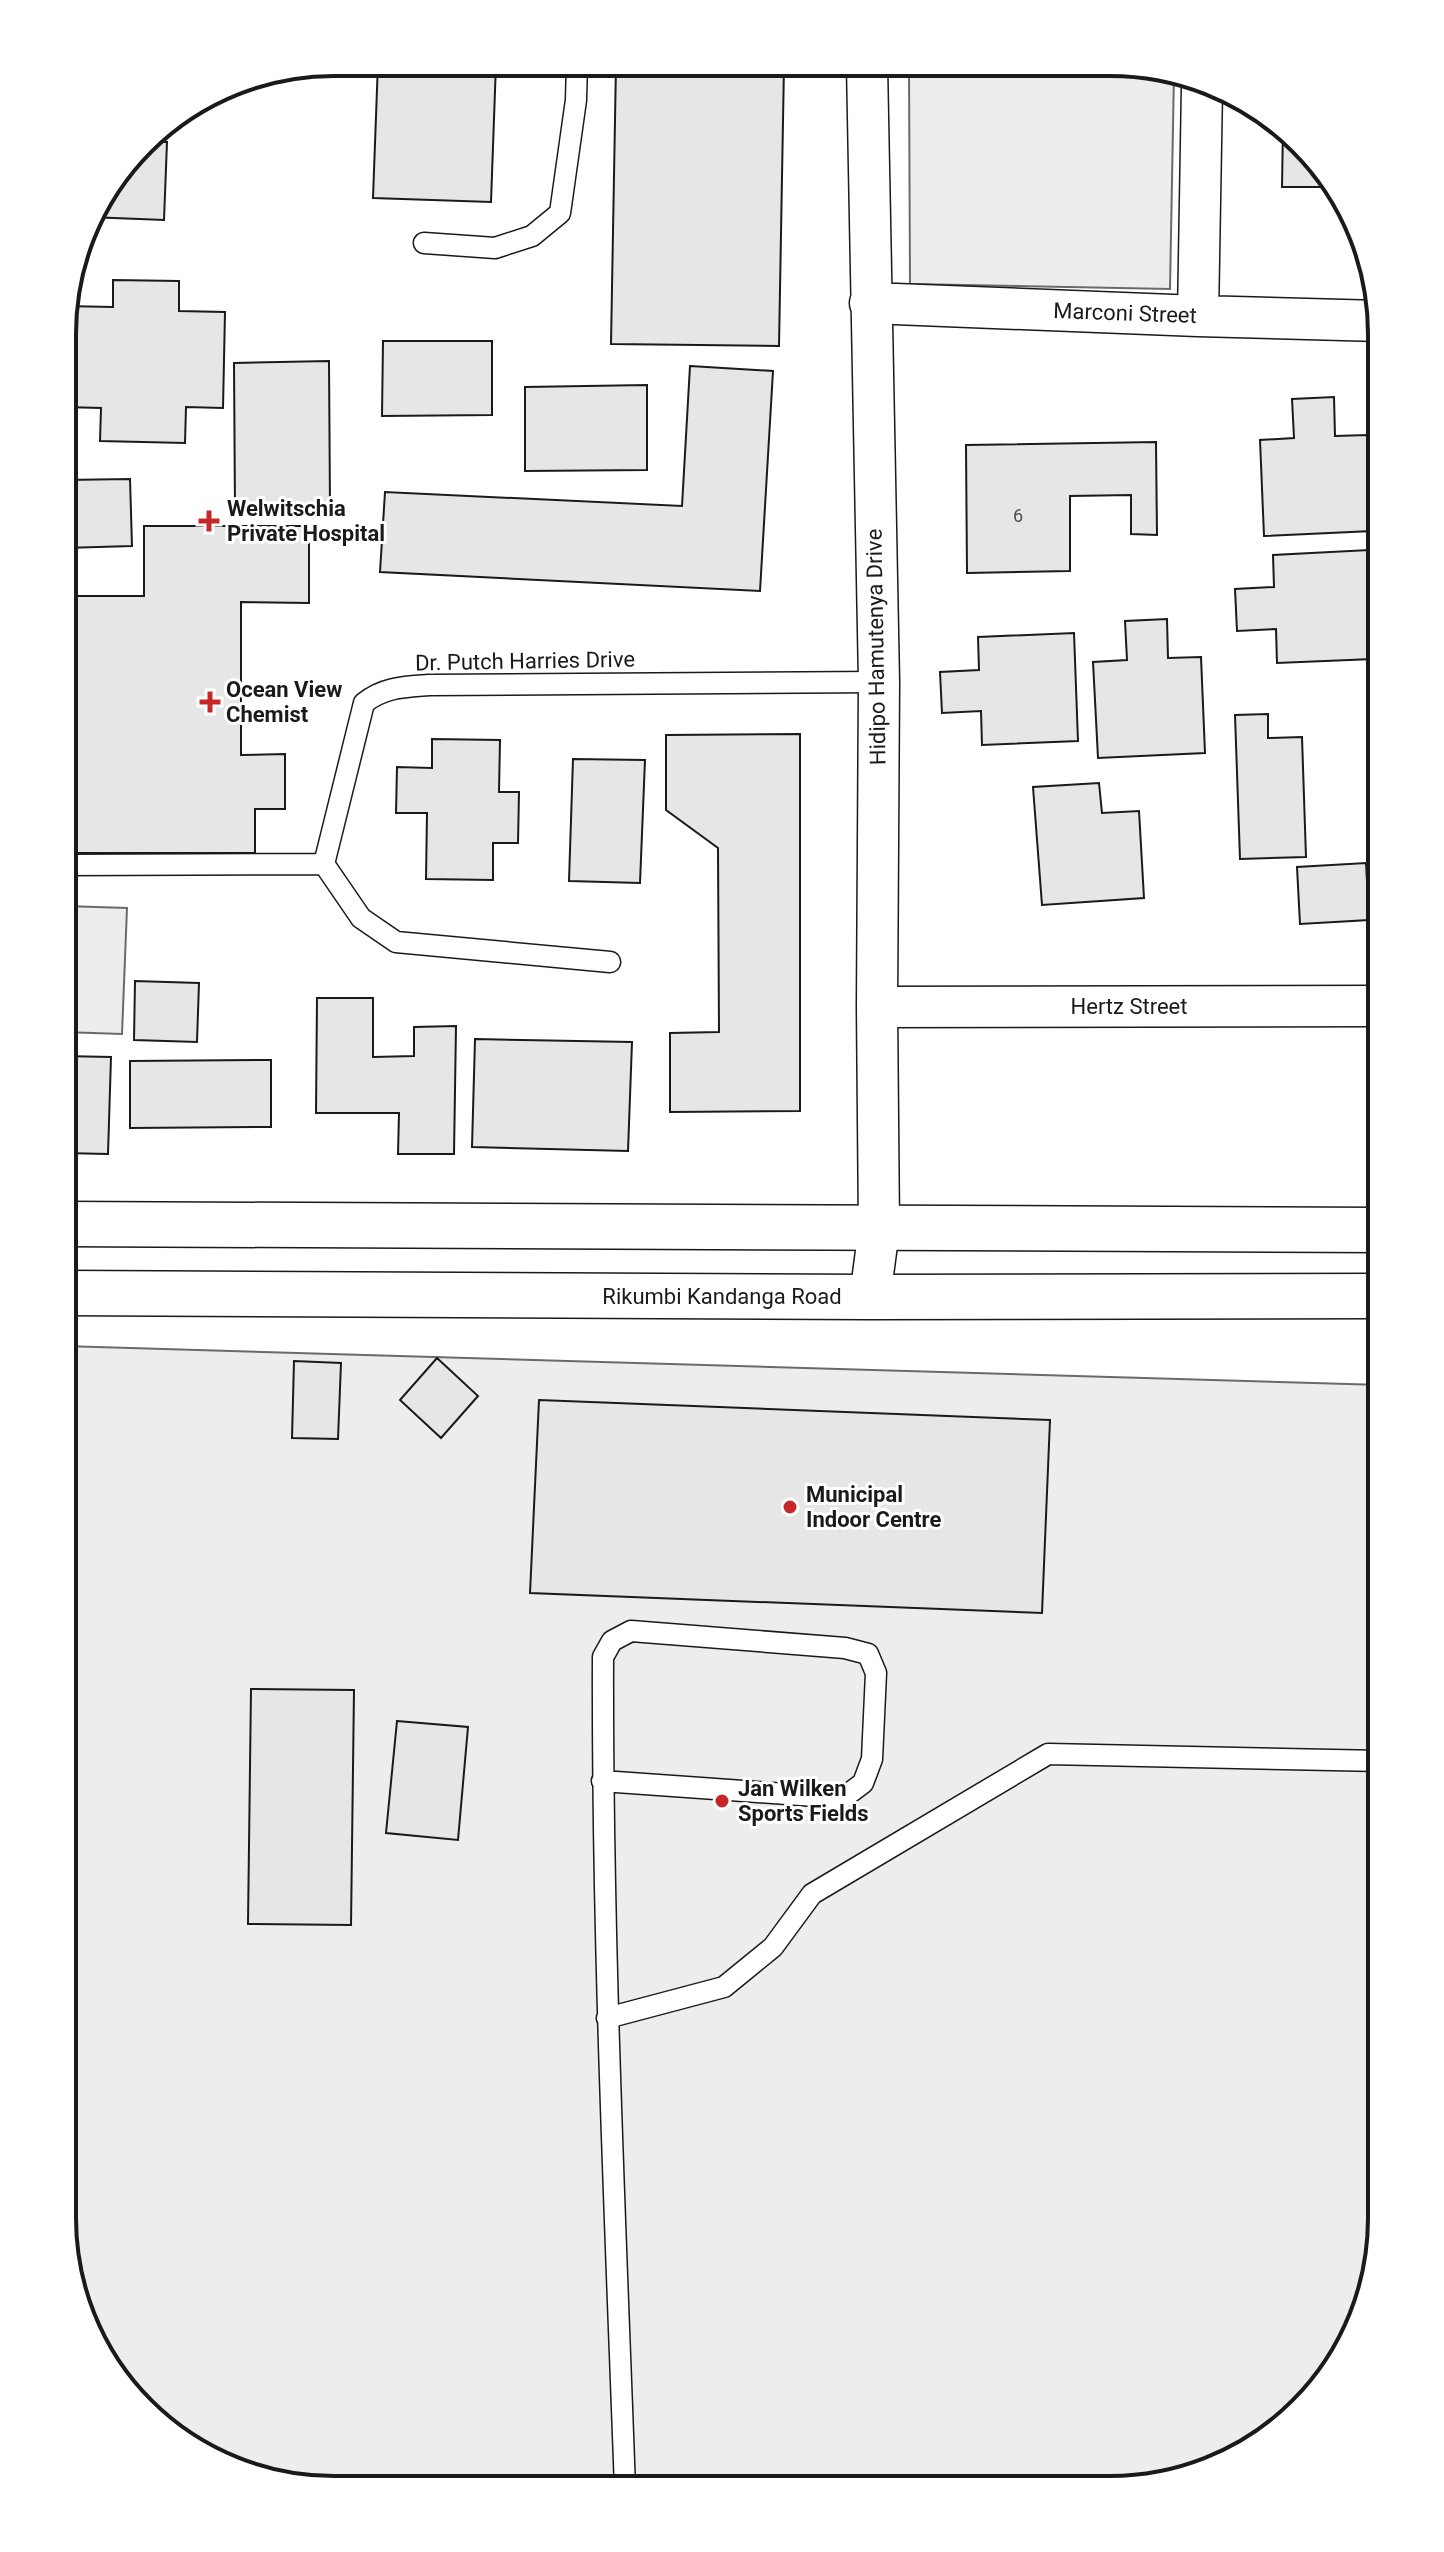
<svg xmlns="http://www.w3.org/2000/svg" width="1444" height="2552" viewBox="0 0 1444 2552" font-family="Roboto,sans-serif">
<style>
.built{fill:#ededed;stroke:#6a6a6a;stroke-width:2}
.building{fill:#e6e6e6;stroke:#1a1a1a;stroke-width:2}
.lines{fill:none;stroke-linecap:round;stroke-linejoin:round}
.lane-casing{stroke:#1a1a1a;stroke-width:23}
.street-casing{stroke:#1a1a1a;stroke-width:43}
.secondary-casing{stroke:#1a1a1a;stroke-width:47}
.lane{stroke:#fff;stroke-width:20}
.street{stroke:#fff;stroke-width:40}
.secondary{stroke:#fff;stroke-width:44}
.poi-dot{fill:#c62828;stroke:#fff;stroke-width:3}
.labels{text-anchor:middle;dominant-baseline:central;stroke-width:6;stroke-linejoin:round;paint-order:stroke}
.number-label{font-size:18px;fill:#4d4d4d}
.street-label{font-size:22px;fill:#1a1a1a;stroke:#fff}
.poi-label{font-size:22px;font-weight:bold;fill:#1a1a1a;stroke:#fff;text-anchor:start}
.rim{fill:none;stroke:#1a1a1a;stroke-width:4}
</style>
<rect width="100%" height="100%" fill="#fff"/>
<path class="built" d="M909,66l253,1 12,6 -4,216 -260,-5z
M64,906l63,2 -5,126 -59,-2z
M63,1346l1319,39 -1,851 -20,85 -36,63 -64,60 -63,31 -88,15 -812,-2 -130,-55 -50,-50 -41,-77 -15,-88z"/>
<path class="building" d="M378,62l118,1 -5,139 -118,-4z
M616,64l168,1 -5,281 -168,-2z
M1283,126l6,3 39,58h-46z
M146,141l21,1 -3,78 -75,-3z
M113,280l66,1v30l46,1 -2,96 -37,-1 -1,36 -85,-2 1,-33 -37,-1v-101l49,1z
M383,341h109v74l-110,1z
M329,361l1,146 -95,2 -1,-146z
M690,366l83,5 -13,220 -380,-19 5,-80 297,14z
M647,385v85l-122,1v-84z
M1334,397l1,39 33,-1 4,96 -108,5 -4,-96 34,-2 -2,-39z
M1156,442l1,93 -26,-1v-39l-61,1v75l-103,2 -1,-128z
M130,479l2,67 -68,2v-68z
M144,526h165v77l-68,-1v153l44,-1v55h-30v44h-191v-257h80z
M1369,550l4,109 -96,4 -1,-34 -39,2 -2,-42 39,-2 -1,-32z
M1167,619l1,39 33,-1 4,96 -107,5 -5,-96 34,-2 -2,-39z
M1074,633l4,108 -96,4 -1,-34 -39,2 -2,-41 39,-2 -1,-33z
M1268,714v24l34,-1 4,120 -66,2 -5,-144z
M800,734v377l-130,1v-79l49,-1 -1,-184 -52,-38v-75z
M432,739l68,1 -1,52h20l-1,51h-25v37l-67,-1 1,-66h-31l1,-46 35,1z
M573,759l72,1 -5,123 -71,-2z
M1099,783l3,30 37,-2 5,87 -102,7 -9,-118z
M1366,863l3,57 -69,4 -3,-57z
M135,981l64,2 -2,59 -63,-2z
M317,998h56v59l41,-1v-29l42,-1 -2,128h-56l1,-41h-83z
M475,1039l157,3 -4,109 -156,-4z
M63,1056l48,1 -3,97 -45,-1z
M271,1060v67l-141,1v-67z
M437,1358l41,38 -37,42 -41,-38z
M294,1361l47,2 -3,76 -46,-1z
M539,1400l511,20 -8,193 -512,-20z
M251,1689l103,1 -3,235 -103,-1z
M397,1721l71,6 -10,113 -72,-7z"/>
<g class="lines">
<g class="lane-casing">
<path id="lane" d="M424,243l71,5 37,-12 28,-23 16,-113 1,-36
M324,864l37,54 35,24 214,20
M64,865l260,-1 40,-161c20,-16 40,-16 65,-18l450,-3
M602,1781l241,17 20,-15 9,-24 4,-86 -8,-19 -23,-6 -214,-17 -19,10 -9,16c-1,278 12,555 22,832
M607,2018l117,-31 49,-40 39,-53 236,-140 334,7"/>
</g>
<g class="street-casing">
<path id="street" d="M867,65l12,617 -2,325 2,222 -9,68
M870,303l328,13 182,5
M1198,316l4,-229
M877,1007l505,-1"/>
</g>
<g class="secondary-casing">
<path id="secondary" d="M63,1224l1319,6
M63,1293l807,4 512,-1"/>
</g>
<use href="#lane" class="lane"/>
<use href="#street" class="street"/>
<use href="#secondary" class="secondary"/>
</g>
<g class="poi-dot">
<path d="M205 509h8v8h8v8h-8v8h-8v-8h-8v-8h8z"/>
<path d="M206 690h8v8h8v8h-8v8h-8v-8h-8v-8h8z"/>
<circle cx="790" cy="1507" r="8"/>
<circle cx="722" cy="1801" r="8"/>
</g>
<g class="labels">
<g class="number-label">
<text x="1018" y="515">6</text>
</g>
<g class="street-label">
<text transform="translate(1125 313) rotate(2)">Marconi Street</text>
<text transform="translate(876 647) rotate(-91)">Hidipo Hamutenya Drive</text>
<text transform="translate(525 661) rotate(-1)">Dr. Putch Harries Drive</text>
<text x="1129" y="1006">Hertz Street</text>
<text x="722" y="1296">Rikumbi Kandanga Road</text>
</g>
<g class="poi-label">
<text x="227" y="508">Welwitschia<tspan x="227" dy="25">Private Hospital</tspan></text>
<text x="226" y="689">Ocean View<tspan x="226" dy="25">Chemist</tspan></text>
<text x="806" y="1494">Municipal<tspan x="806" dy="25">Indoor Centre</tspan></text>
<text x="738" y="1788">Jan Wilken<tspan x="738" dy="25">Sports Fields</tspan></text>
</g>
</g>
<path d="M0 0H1444V2552H0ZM334 76H1110A258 258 0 0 1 1368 334V2218A258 258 0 0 1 1110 2476H334A258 258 0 0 1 76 2218V334A258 258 0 0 1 334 76Z" fill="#fff" fill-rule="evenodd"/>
<path class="rim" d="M334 76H1110A258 258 0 0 1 1368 334V2218A258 258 0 0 1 1110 2476H334A258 258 0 0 1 76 2218V334A258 258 0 0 1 334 76Z"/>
</svg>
